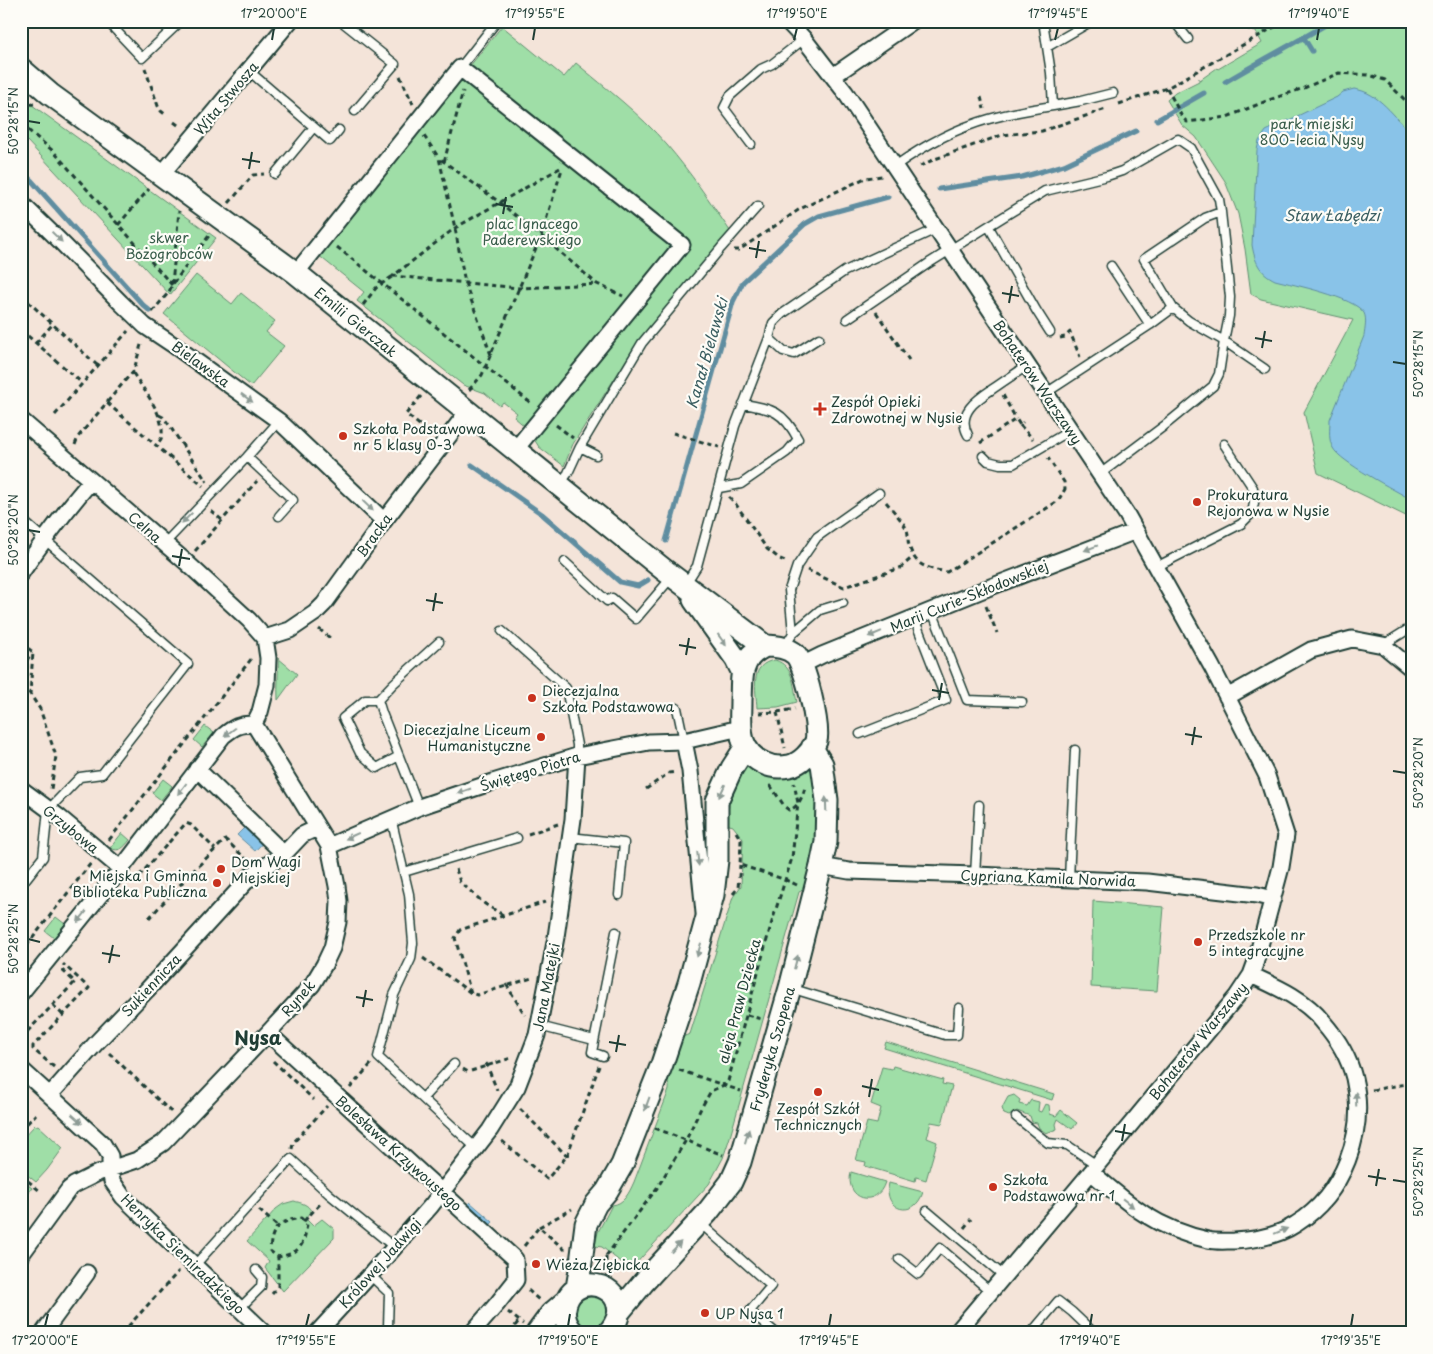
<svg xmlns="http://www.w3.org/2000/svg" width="1433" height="1354" viewBox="0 0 1433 1354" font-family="'Playpen Sans',sans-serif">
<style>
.green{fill:#9fdea7;stroke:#5f8e6e}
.water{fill:#89c3e8;stroke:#5f8da0}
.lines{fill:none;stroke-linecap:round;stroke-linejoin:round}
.stream{stroke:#5f8da0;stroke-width:5}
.lane-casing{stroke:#1f3d34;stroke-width:11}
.street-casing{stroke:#1f3d34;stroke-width:19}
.secondary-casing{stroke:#1f3d34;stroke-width:25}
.path{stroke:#1f3d34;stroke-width:3;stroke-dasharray:5 4;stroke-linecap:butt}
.lane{stroke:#fdfcf7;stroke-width:8}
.street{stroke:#fdfcf7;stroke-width:15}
.secondary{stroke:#fdfcf7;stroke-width:21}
.oneway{fill:#8e9c96}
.ticks{fill:none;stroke:#1f3d34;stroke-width:2}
.poi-dot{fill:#c8321e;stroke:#fdfcf7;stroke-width:2}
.labels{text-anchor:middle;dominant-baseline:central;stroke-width:4.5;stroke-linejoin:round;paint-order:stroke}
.street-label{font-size:14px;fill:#1f3d34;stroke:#fdfcf7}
.park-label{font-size:14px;fill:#395d4b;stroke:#fdfcf7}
.poi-label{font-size:14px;fill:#1f3d34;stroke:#fdfcf7;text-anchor:start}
.water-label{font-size:15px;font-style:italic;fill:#3a5e61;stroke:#fdfcf7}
.district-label{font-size:19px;font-weight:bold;fill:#1f3d34;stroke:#fdfcf7}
.neatline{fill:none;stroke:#1f3d34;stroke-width:2}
.ticks-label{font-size:12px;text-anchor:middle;fill:#1f3d34}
</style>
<rect width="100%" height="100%" fill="#f4e4d9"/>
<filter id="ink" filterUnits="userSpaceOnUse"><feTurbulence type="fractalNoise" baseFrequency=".02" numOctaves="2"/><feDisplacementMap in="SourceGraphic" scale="10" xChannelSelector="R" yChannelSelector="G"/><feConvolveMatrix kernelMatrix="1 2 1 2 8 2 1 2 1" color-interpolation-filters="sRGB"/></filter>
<g filter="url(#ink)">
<path class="green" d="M1234,21h178v498l-94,-46 -14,-61 49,-92 -92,-21 -10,-5 -6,-45 -7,-35 -13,-33 -29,-44 -14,-12 -15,-25 8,-7 24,-12v-3l1,2 17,-12 1,1 44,-26 -6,-11 -18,-5z
M502,26l62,51 12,-14c31,26 64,51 91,82 23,27 43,56 63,86l-93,112 -64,101 -9,22 -25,-19 -12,-19 -13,-11 3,-4 -14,-11 -3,4 -15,-13 -22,-8 -106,-84 7,-9 -46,-37z
M21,97l195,141 -46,57 -143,-154 -6,-4z
M196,275l36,29 9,-11 34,28 -9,11 18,14 -33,40 -87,-72z
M278,658l19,16 -19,26c-1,-14 1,-28 0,-42z
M775,660c19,6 18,25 22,42l-19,5 -21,1c-1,-19 -8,-44 18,-48z
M205,726l9,7 -12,14 -8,-7z
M747,766l50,8 12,-6h4l3,15 1,58 -8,45 -10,6 -69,245 -7,21 -14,26 -78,85h-2l-27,-22 -7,-1 3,-14 14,-27c12,-1 17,-12 22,-23l35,-92c1,-5 -2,-7 -2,-12 0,-7 12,-33 15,-41l8,-3 43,-137 8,-11 2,-47 -10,-13 -7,-2 5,-31z
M163,779l9,7 -11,14 -9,-7z
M122,833l8,7c-6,7 -10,13 -20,8z
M1093,901l71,6 -7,84 -66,-4z
M56,917l9,7 -11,14 -9,-7z
M886,1042l168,52 -2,6 -168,-52z
M893,1066l50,14 -1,4 10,2 -10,38 -11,-2 -4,16 10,4 -11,38 -10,-3 -1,4 -50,-15 1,-4 -10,-2 11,-38 10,2 4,-16 -10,-4 11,-37 10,2z
M1014,1095l6,5 -1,4 8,2 4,-6 8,2 -1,9 3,1 4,-8 4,1 1,9 6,2 5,-6 16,13 -5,6 -14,-10 -2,5 1,5 -11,4 -7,-5 -2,-5 -5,-1 -2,-6 -13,-5 -8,5 -5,-2 -2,-6 6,-11z
M35,1125l1,1 2,-1 25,23 -16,22 -11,12 -15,-12v-30z
M851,1172l34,10c-8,27 -41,18 -34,-10z
M21,1180l11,8 -11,14z
M889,1183l34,9c-8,28 -41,19 -34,-9z
M294,1201c7,2 14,3 17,10l-6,7 8,8 9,-7 12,10v9l-51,53 -18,-23 4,-7 -22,-20 29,-32 7,-5z
M576 1312a16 16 0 1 1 32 0a16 16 0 1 1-32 0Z"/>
<path class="water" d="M1354,89c25,3 40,28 58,45v366c-17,-10 -72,-38 -79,-52 -5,-8 -3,-19 -3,-28l34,-84c1,-7 3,-17 0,-23 -10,-16 -70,-28 -89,-33 -16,-8 -20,-18 -23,-35l5,-95 2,-9 7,-10 71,-34 6,-5z
M252,820l17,16 -14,15 -18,-16z
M470,1202l23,20 -4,4 -23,-20z"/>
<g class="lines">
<path class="stream" d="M1304,38l8,13
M1225,82c35,-21 72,-40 107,-61
M1157,120l47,-27
M21,171l10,9 112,125 7,6
M939,189l83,-12 42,-12 72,-34
M472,465l70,49 78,68 18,4 10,-6
M666,541l67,-239 10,-20 62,-58 14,-8 69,-19"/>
<g class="lane-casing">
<path id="lane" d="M107,21l35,37 39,-37
M341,21l54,43 -40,47
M1174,21l14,18
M1047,47l45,-26
M460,68l37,-47
M249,71l81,70 9,-11
M1053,106l28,-5 32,-8
M751,144l-27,-36 6,-12 31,-27 11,-5 32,-25
M895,166c27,-19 62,-38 94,-47 21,-6 43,-10 64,-13l-2,-33 -8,-52
M275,174l39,-47
M989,227l47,83 14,22
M1111,266l39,59
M847,319l82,-56 116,-72 62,-15 15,-5 56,-32 13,9 28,51 2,13 9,85 -1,19 -5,25 -35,-20 -16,-13 -29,-49 61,-41 16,-6
M819,338l-25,16 -11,-3 -14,-13 4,-15 9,-9 63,-43 91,-42
M1046,393l104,-68 23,-17
M968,435c-13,-24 13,-38 29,-49 10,-7 21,-14 31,-21
M580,447l62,-104 79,-95 37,-42
M983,456l5,5 12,3h13l58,-34
M247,457l46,43 -14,16
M1100,474l64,-48 49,-40 6,-12 5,-33 41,28
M560,484l8,-11 12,-26 16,8
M719,488l22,-4 46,-32 11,-13c-15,-28 -25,-30 -55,-35
M21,519l167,145 -86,110 -22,3 -32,33 -5,47 -22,28
M164,544l83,-87 32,-36
M565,562l42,39 5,-3 24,21 35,-41
M1156,567l85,-43 11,-11 2,-10 -1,-15 -29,-44
M686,583l11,-17 38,-140 34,-88
M932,611l35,89 55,2
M502,631l64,57 11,57v11
M793,633l27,-23 23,-7
M1383,645l29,-18
M785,647l8,-14 -4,-43 8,-24 20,-29 62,-44
M378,700h-13l-22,18 17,35 17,15 22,-12
M677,708l7,33
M860,734l86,-34 -32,-82
M419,807l-37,-94 -4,-13 15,-16 46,-42
M391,818l18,76 4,49 -2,16 -17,36 -16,62 98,91
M570,837l54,6 -5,52
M404,872l113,-34
M975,875l4,-70
M1069,879l6,-129
M790,988l155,47h12l2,-27
M539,1026l55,14
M603,1056l-11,-4 24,-120
M423,1098l31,-34
M1016,1117l32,26 19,2 30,20
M927,1211l77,65
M700,1223l71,63 -21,25 26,22
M899,1259l19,15 22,-26 50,43
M195,1265l96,-106 38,35 65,53
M370,1275l19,18 -1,34 -5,6
M240,1308l21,-21 1,-10 -6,-7
M1031,1333l27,-32 14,11 22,21"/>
</g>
<g class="street-casing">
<path id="street" d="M787,21l17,18 41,53 282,423 85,152 55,109 19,59 -5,32 -26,97 -4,11 -14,21 -140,169 -141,168
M833,76l80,-55
M161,175l129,-154
M21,203l39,38 61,62 24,23 27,18 107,77 105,100
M296,273l164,-205 222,177 -167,205
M21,420l165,142 63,58 16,18 3,20 -1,27 -7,27 -6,12
M21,573c22,-32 45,-63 70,-92
M265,638l25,-8 25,-17 9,-9 60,-83 84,-110
M802,665l20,-10 158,-64 156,-60
M1227,697l84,-47 41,-11 31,6 29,24
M684,741l6,30 14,142
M21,789l38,28 62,52
M329,846l90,-39 74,-25 84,-26 72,-14 35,-1 56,-13
M284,854l18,-19 15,-7
M821,866l28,5 126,4 172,7 110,13 16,4
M21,993l100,-124 102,-133c11,-9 16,-12 31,-12
M268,1033l247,226 1,21 -19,24 -25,29
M21,1069l82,75 7,12v14l2,11 11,16 142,136
M50,1095l47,-53 50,-52 105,-115 32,-21 -87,-85
M1091,1172c38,33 66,57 117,68 8,2 17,1 26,1 21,-1 44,-5 62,-17 47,-29 71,-92 58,-146 -5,-20 -17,-40 -31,-56 -18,-23 -46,-35 -72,-47
M21,1255l48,-66 5,-4 24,-12 39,-13 26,-17 105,-110 44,-48 12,-20 8,-17 6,-26 1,-21 -2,-15 -8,-40 -75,-122
M43,1333l44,-60
M317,1333l53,-58 61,-69 59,-76 27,-43 20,-52 19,-98 17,-118 4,-63"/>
</g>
<g class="secondary-casing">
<path id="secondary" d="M21,69l29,25 246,179 367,296 102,77
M694,600l42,59 6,12
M765,646c10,0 22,1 30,8 10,9 25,73 21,87 -4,11 -16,23 -27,25 -9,2 -18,1 -26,-3 -27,-13 -22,-38 -22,-63 1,-12 -1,-26 5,-37 4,-9 11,-13 19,-17z
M577,1288l3,-18 6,-46 10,-20 11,-13 15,-26 40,-101 27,-81 24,-88 4,-35v-59l15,-33 13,-20
M619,1312l24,-29 64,-70 24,-31 9,-20 50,-174 31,-122 5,-24 1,-42 -5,-36 -10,-16
M537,1333l14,-19 15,-13
M574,1333c-7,-6 -11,-16 -9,-25 5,-37 60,-26 53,8 -2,7 -5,12 -10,17"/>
</g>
<path class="path" d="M145,68l13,38 3,5 5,4
M400,76l13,28
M1167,88l15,29 5,5 40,-5 42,-17 35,-12 35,-15 30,2 16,5 27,27
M981,97l3,12
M1119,104l48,-16 118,-67
M21,105l13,-1
M174,122l7,5
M21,124l32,27 119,134
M424,136l15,22
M444,162l19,-71
M920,166l15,-7 67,-24 40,-4 64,-22
M560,168l-105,60 -62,48 126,12 78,-4
M229,203l24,-28 11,-1
M118,225l31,-36
M337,247l195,157
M734,250h5l61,-41 65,-31 17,-2
M172,284l7,-73
M21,295l77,71
M363,305l13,-17 17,-12
M152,312l17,-20 3,-7 39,-52
M876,312l33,48
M21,330l61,53
M1060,338l5,-1 5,-5 10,25
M36,343l17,-19
M491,355l-26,-72 -10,-55 -16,-70 60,44 42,34 56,48 26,12
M133,373c10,16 31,41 29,62 0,4 -3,7 -6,10
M469,390l13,-15 37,-87 22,-52 21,-67
M1003,395l13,24
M421,396l-15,18 22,18
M107,403l96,83
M55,415l73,-84
M159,415l4,2 4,5 40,60
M556,425l17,13
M1020,425l13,14
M673,433l46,14
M980,443l36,-24 4,6 3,-3
M75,445l3,-8 56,-67 8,-29
M729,497l6,6 32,46 13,10 8,3
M886,502c5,6 19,22 21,28 2,5 0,10 2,15 6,22 18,23 38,27l111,-71 7,-12 -1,-7 -16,-24
M211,511l11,9
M195,551l62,-70
M807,570l37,17 56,-19 13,-11
M986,606l11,27
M319,629l11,9
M21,643l12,9 -3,42 10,15 16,47 -5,33
M21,668l11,-15
M21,687l8,6
M777,712l8,36
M759,713l18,-1 18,-3
M770,785l15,22 4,3c9,-2 14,-14 16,-23
M646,789l23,-16 7,-1
M736,832l5,8 -1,25 46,15 11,5
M528,834l30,-10
M109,840l143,-182
M456,869l4,13 25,22 18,11
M133,883l53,-60 5,2 24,24
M733,894l5,-6 2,-23
M149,918l43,-46 33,-32h1l21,20
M21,953l70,-90
M423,958l48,35 6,2 55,-17
M506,984l19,31
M471,993l-16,-55 5,-8 85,-28
M53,1005l10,10
M747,1015l14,4
M21,1036l1,1 53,-55 -14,-13
M109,1053l61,58 1,-2
M273,1061l41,39
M486,1063l11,27
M54,1067l-21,-18v-3l56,-58 -26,-24
M463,1069l5,3 43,-14
M679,1070l62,21
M350,1088l21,-24
M1372,1090l40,-7
M520,1109l47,47
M655,1128l68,27
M21,1130l15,-16
M502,1141l45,38 20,-23 32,-90
M292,1149l1,-6 34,-37
M21,1175l19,16
M259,1210l18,16
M301,1218l6,6c-3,22 -7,29 -29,33l-8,-6c1,-23 9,-30 31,-33z
M304,1221l18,-19
M539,1227l33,-18
M964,1228l7,-9
M524,1246l15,-19 26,23
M606,1256l51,-68 29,-48 15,-32 10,-17 13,-6 4,-4 43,-156 21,-67 6,-55 -4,-20
M606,1271v-15
M528,1290l12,11
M272,1294l6,-7v-30
M508,1312l15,12
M122,1333l57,-62
M509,1333l10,-12"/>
<use href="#lane" class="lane"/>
<use href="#street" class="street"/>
<use href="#secondary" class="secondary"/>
</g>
<defs><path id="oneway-solid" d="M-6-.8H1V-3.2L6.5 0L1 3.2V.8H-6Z" transform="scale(1.25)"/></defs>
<g class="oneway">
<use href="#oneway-solid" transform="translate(57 237) rotate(44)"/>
<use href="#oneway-solid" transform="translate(247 398) rotate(36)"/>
<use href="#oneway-solid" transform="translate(368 506) rotate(44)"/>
<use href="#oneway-solid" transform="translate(187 518) rotate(135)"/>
<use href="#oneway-solid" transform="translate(1091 548) rotate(159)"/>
<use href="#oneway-solid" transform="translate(875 634) rotate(158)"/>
<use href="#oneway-solid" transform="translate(722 640) rotate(54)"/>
<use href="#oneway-solid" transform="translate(230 732) rotate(143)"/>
<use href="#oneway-solid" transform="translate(182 789) rotate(127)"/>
<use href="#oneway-solid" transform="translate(464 791) rotate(161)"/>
<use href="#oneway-solid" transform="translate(722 791) rotate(115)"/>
<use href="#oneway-solid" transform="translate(826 804) rotate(-92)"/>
<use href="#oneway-solid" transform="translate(352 836) rotate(155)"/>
<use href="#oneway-solid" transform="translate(698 859) rotate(84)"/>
<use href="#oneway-solid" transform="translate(82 917) rotate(129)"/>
<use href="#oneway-solid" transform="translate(699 950) rotate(106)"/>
<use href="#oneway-solid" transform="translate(796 962) rotate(-75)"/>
<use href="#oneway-solid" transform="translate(1356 1099) rotate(-92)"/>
<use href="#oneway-solid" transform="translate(647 1104) rotate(110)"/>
<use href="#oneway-solid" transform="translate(77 1119) rotate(42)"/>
<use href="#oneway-solid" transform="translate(747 1136) rotate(-74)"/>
<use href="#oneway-solid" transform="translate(1128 1203) rotate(38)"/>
<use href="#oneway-solid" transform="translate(1281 1231) rotate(-22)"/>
<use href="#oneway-solid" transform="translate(676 1247) rotate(-47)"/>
</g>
</g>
<path class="ticks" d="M272,40l2,-12M533,40l2,-12M794,40l3,-12M1055,40l3,-12M1317,40l2,-12M28,121l12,2M242,159l18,3M249,169l3,-17M496,204l17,3M503,214l3,-17M749,248l17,3M756,258l3,-17M1002,293l17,3M1009,303l3,-17M1255,338l17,3M1262,348l3,-17M1393,362l13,2M28,530l12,2M172,556l18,3M179,566l3,-17M426,600l17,3M433,611l3,-18M679,645l17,3M686,655l3,-17M932,690l17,3M939,700l3,-17M1185,734l17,3M1192,745l3,-18M1393,771l13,2M28,939l12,3M102,953l18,3M109,963l4,-18M356,997l17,3M363,1007l3,-17M609,1042l17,3M616,1052l3,-17M862,1086l17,4M869,1097l3,-18M1115,1131l17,3M1122,1141l3,-17M1368,1176l18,3M1393,1180l13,2M1376,1186l3,-17M45,1326l3,-12M306,1326l3,-12M568,1326l2,-12M829,1326l2,-12M1090,1326l2,-12M1351,1326l2,-12"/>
<g class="poi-dot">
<path d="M817.5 401.5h5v5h5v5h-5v5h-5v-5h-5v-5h5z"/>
<circle cx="343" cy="436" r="5"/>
<circle cx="1197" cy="502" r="5"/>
<circle cx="532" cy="698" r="5"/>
<circle cx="541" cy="737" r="5"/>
<circle cx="221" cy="869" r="5"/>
<circle cx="217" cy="883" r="5"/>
<circle cx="1198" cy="942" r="5"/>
<circle cx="818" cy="1092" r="5"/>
<circle cx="993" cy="1187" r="5"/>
<circle cx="536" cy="1264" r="5"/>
<circle cx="705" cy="1313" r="5"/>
</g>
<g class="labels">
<g class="street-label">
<text transform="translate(226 98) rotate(-50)">Wita Stwosza</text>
<text transform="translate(356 322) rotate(39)">Emilii Gierczak</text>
<text transform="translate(201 364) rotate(36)">Bielawska</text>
<text transform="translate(1038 382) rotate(56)">Bohaterów Warszawy</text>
<text transform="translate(145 527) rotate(41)">Celna</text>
<text transform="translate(374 535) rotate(-54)">Bracka</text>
<text transform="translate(969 596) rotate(-22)">Marii Curie-Skłodowskiej</text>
<text transform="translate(530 771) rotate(-17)">Świętego Piotra</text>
<text transform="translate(71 829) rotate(39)">Grzybowa</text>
<text transform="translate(1048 878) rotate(2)">Cypriana Kamila Norwida</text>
<text transform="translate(151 985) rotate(-47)">Sukiennicza</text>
<text transform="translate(546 987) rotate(-79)">Jana Matejki</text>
<text transform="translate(298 998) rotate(-49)">Rynek</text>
<text transform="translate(739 1001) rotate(-75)">aleja Praw Dziecka</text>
<text transform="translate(1198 1041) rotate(-51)">Bohaterów Warszawy</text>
<text transform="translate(772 1049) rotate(-74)">Fryderyka Szopena</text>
<text transform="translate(399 1153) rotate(42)">Bolesława Krzywoustego</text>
<text transform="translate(183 1254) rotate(44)">Henryka Siemiradzkiego</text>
<text transform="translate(380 1263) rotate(-48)">Królowej Jadwigi</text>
</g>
<g class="park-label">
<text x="1312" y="123">park miejski<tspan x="1312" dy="16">800-lecia Nysy</tspan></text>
<text x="532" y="223">plac Ignacego<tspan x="532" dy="16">Paderewskiego</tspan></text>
<text x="169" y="237">skwer<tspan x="169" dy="16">Bożogrobców</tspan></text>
</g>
<g class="poi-label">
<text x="831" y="401">Zespół Opieki<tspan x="831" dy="16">Zdrowotnej w Nysie</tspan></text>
<text x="353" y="428">Szkoła Podstawowa<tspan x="353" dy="16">nr 5 klasy 0-3</tspan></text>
<text x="1207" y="494">Prokuratura<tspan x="1207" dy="16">Rejonowa w Nysie</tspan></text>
<text x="542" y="690">Diecezjalna<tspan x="542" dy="16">Szkoła Podstawowa</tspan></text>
<text x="531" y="729" text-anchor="end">Diecezjalne Liceum<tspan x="531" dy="16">Humanistyczne</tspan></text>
<text x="231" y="861">Dom Wagi<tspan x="231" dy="16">Miejskiej</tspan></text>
<text x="207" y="875" text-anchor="end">Miejska i Gminna<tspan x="207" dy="16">Biblioteka Publiczna</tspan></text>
<text x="1208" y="934">Przedszkole nr<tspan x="1208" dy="16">5 integracyjne</tspan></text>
<text x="818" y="1108" text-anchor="middle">Zespół Szkół<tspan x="818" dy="16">Technicznych</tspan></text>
<text x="1003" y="1179">Szkoła<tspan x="1003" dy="16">Podstawowa nr 1</tspan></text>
<text x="546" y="1264">Wieża Ziębicka</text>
<text x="715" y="1313">UP Nysa 1</text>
</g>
<g class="water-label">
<text x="1332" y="214">Staw Łabędzi</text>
<text transform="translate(706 353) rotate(-74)">Kanał Bielawski</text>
</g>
<g class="district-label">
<text x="258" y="1037">Nysa</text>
</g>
</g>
<rect width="1433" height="1354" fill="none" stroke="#fdfcf7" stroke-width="55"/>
<rect x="28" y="28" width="1378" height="1298" class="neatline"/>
<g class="ticks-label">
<text x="274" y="18">17°20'00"E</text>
<text x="535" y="18">17°19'55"E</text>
<text x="797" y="18">17°19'50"E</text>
<text x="1058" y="18">17°19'45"E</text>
<text x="1319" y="18">17°19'40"E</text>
<text transform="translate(14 121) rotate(-90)" y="4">50°28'15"N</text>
<text transform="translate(1419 364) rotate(-90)" y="4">50°28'15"N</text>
<text transform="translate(14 530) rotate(-90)" y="4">50°28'20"N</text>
<text transform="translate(1419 773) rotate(-90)" y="4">50°28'20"N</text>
<text transform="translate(14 939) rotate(-90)" y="4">50°28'25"N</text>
<text transform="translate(1419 1182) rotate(-90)" y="4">50°28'25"N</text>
<text x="45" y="1345">17°20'00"E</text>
<text x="306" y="1345">17°19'55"E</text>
<text x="568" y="1345">17°19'50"E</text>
<text x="829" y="1345">17°19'45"E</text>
<text x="1090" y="1345">17°19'40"E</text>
<text x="1351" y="1345">17°19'35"E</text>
</g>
</svg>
